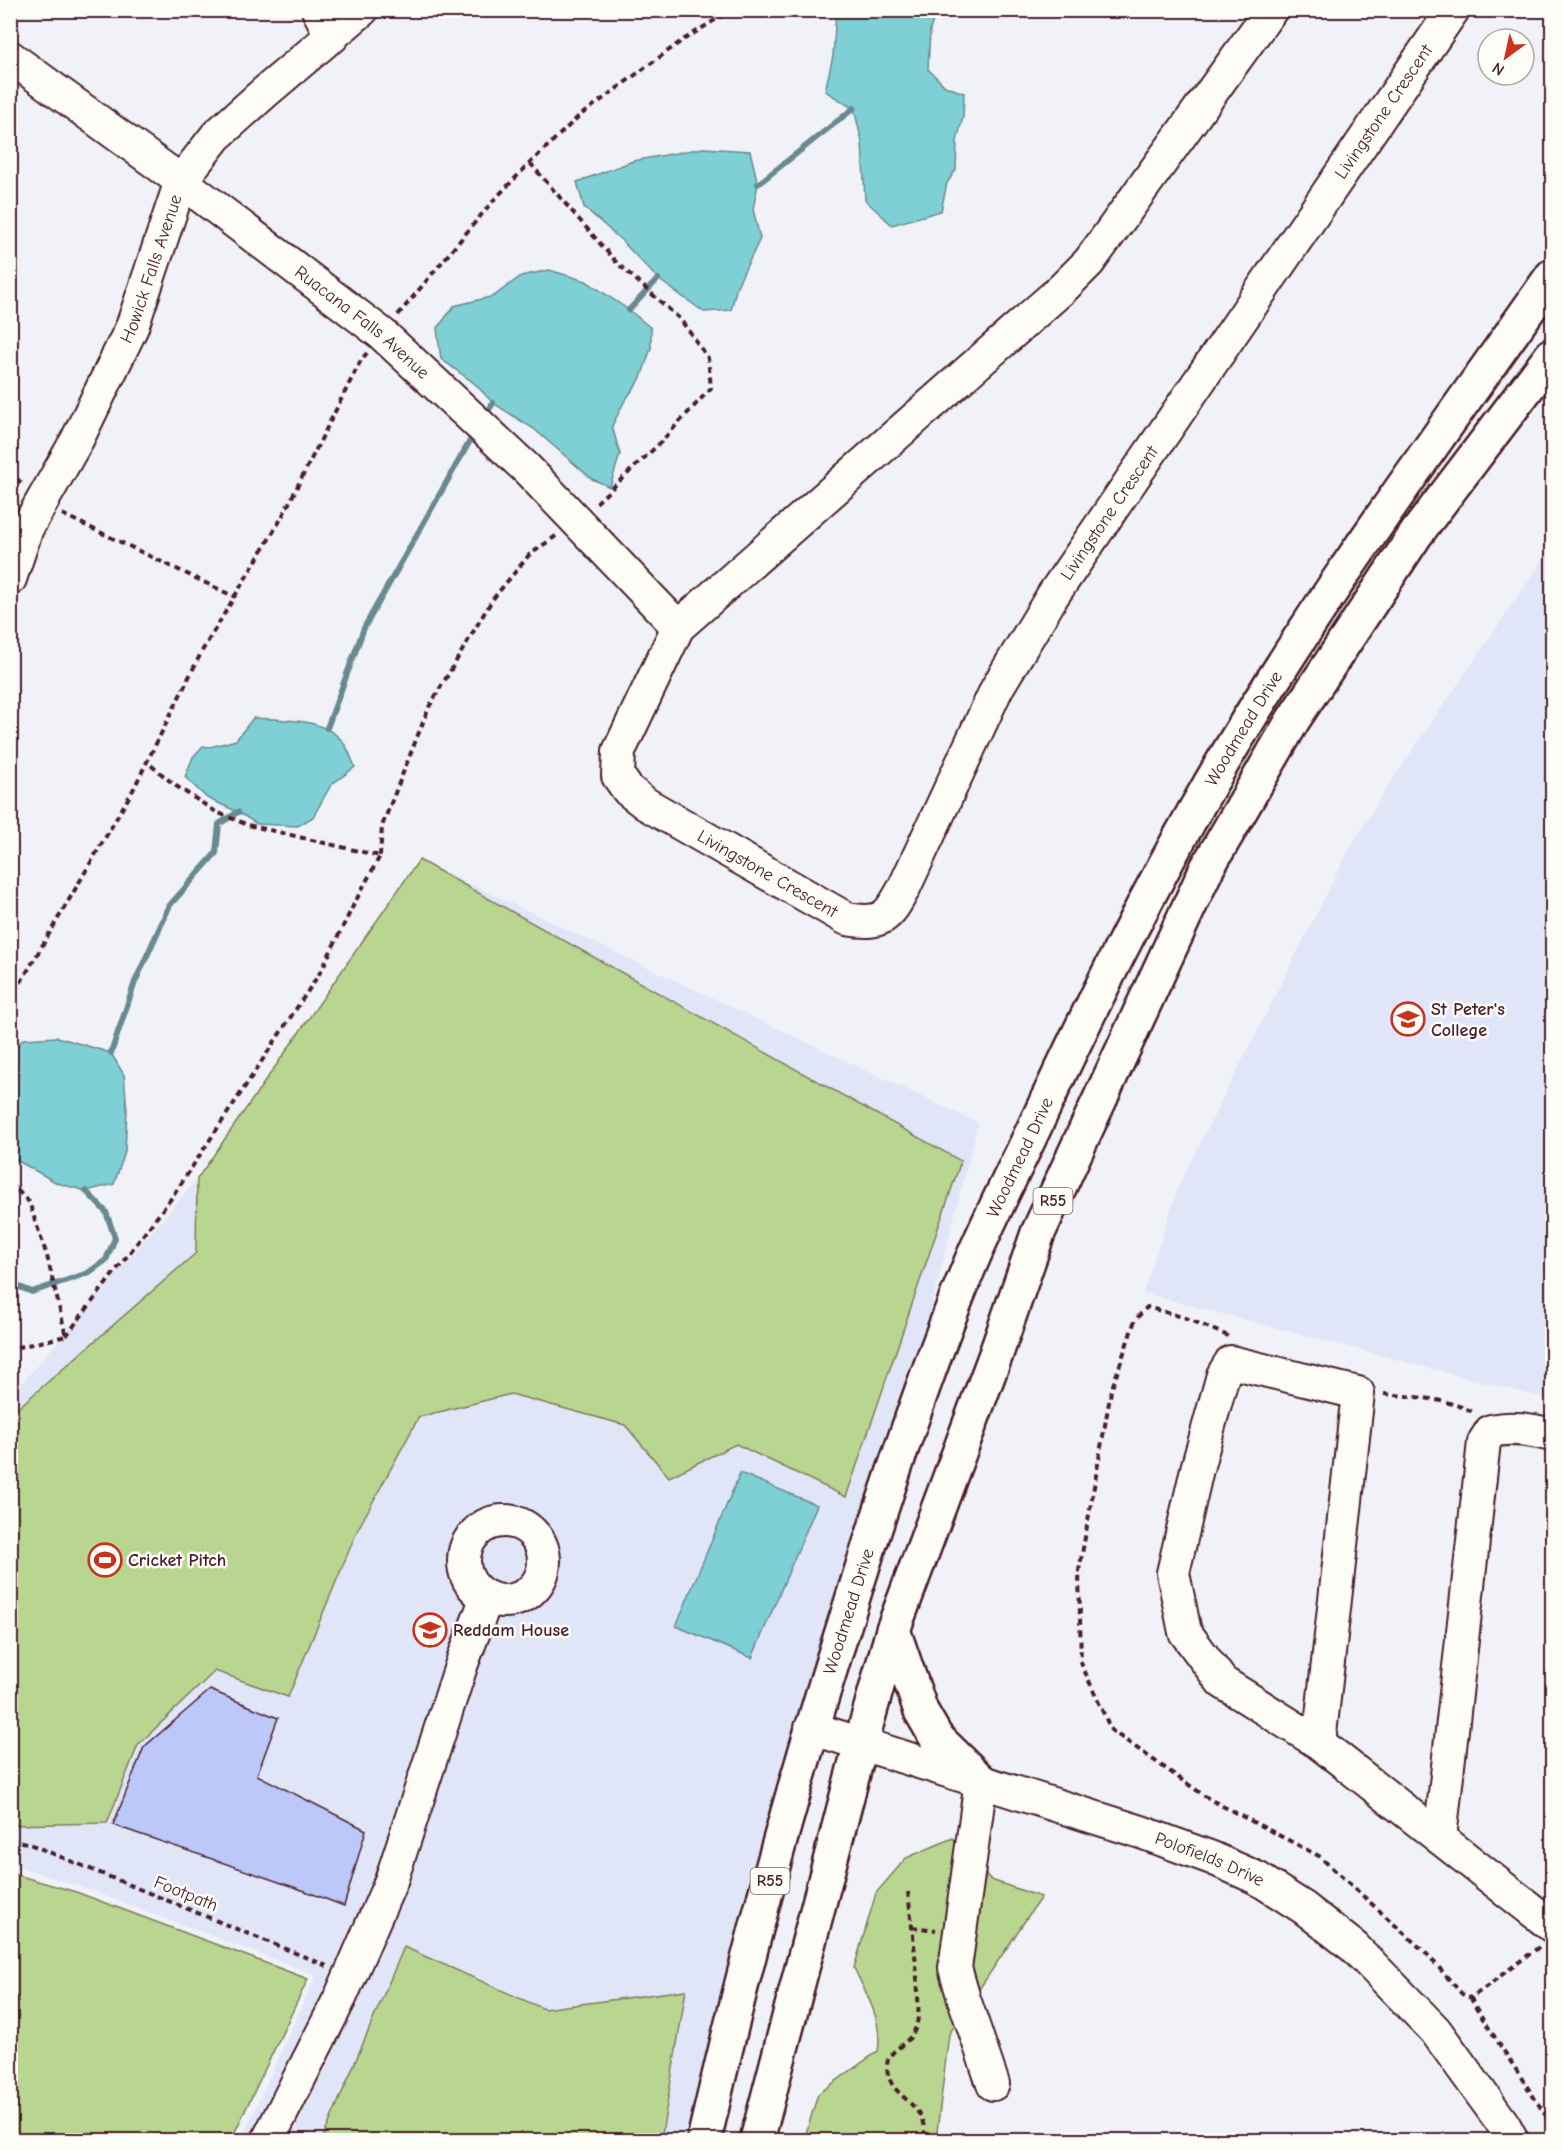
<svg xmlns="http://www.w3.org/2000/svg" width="1563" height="2151" viewBox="0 0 1563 2151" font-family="'Comic Neue',sans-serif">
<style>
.built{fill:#e0e5f8}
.green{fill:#b8d68f;stroke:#817a5d;stroke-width:1.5}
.water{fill:#7ed0d5;stroke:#698991;stroke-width:1.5}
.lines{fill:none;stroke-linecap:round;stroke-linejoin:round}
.stream{stroke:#698991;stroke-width:6}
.building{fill:#bbc8f9;stroke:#4a1f2b;stroke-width:1.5}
.minor-casing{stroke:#4a1f2b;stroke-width:36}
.major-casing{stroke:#4a1f2b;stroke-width:38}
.path{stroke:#4a1f2b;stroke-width:4;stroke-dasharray:6 4.5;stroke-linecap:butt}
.minor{stroke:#fdfcf7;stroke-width:32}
.major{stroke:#fdfcf7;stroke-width:33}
.labels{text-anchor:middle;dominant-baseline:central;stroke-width:5;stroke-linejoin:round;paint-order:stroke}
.shield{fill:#fdfcf7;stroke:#806168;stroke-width:1.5}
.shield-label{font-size:16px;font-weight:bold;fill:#4a1f2b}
.street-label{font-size:18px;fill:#4a1f2b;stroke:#fdfcf7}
.poi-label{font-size:18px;font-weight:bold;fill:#4a1f2b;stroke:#fdfcf7;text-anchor:start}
</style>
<rect width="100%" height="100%" fill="#f0f2f7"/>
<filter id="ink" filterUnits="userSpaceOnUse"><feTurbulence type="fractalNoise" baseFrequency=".0167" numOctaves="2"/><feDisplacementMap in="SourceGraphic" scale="12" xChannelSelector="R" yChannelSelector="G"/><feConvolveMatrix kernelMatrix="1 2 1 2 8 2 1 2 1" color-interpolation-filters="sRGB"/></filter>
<g filter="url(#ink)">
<path class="built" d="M1552,547v853l-409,-107 36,-108 168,-331 35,-59z
M419,860l559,263 -259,1017h-478l75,-165 -227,-85 -78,-26v-468l186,-217z"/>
<path class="green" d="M419,860l542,301 -115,336 -110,-53 -67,33 -44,-52 -114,-31 -92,23 -61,112 -70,168 -73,-26 -77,74 -31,78 -96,2v-411l185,-161 1,-74z
M953,1838l38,42 50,17 -92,137 -13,106h-132l14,-46 60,-43c5,-31 -11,-55 -24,-83l22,-75 30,-35z
M10,1873l66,19 232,87 -77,161h-220z
M404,1947l140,62 142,-19 -25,150h-339z"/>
<path class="water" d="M836,11h100l-6,19 -2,39 17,17 19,7 -1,24 -6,24 -1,29 -9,13 -6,28 -49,14 -27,-25 -3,-58 -8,-33 -29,-18 8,-35z
M703,148l47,3 8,33 -5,25 7,30 -23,47 -6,24 -27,2 -46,-33 -37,-39 -37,-33 -7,-25 56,-21z
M549,270l37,11 43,29 22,18v20l-10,30 -17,24 -12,24 8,28 -10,33 -18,-8 -58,-50 -41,-26 -19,-20 -33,-24 -4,-30 17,-23 40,-10 27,-20z
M253,718c29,2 74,-1 92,27 4,6 7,15 10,22l-24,18 -18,32 -15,9 -41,-2 -19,-12 -31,-14 -22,-21 8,-20 10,-11 7,1 26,-7z
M57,1037l54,16 13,22 3,35 -2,42 -11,32 -28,7 -29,-8 -46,-26v-104l12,-14z
M740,1473l77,32 -65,153 -76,-32z"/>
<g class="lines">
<path class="stream" d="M758,184l96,-76
M629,310l29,-31
M484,418l9,-15
M327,728l37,-100 111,-196
M111,1053l24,-71 35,-77 46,-52 3,-29 19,-12
M10,1283l22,9 56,-19 18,-13 9,-22 -9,-26 -20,-21"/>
</g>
<path class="building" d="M210,1690l68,28 -21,57 109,55 -22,76 -39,-15 -192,-66 31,-78z"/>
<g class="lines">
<g class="minor-casing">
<g id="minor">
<path d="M318,10l14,27"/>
<path id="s1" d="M1271,10l-182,252 -27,27 -384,338 -59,124 -1,25 10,14 18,14 201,115c35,6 41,-1 57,-31l93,-200 56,-93 400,-585"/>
<path id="s2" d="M10,57l171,124 201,153 145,135 151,158"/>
<path id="s3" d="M10,579l17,-51 50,-88 55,-113 49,-146 35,-45 48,-43 98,-83"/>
<circle cx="504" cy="1561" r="40"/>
<path id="s4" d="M811,1728l330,104 71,26 45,20 47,30 50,39 81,83 69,95 8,15"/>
<path d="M1319,1743l39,-350 -127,-31 -8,13 -26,94 -24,104 12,59 37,50 97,61 233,183"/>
<path d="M981,1781l-26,187 9,31 29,85"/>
<path d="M1440,1838l44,-396 7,-11c20,-5 41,-1 61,4"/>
<path d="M268,2140l73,-144 50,-115 71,-218 25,-66"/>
</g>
</g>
<g class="major-casing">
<g id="major">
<path d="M893,1630l28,81 15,26 45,44"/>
<path id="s5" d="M704,2140c41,-178 89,-356 145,-530 36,-116 74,-231 120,-343 20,-48 44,-94 66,-141 54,-116 111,-231 175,-342 102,-177 225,-341 342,-508"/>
<path d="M757,2140l104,-397 32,-113 103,-276 42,-121 169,-365 86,-148 123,-186 136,-179"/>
</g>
</g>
<path class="path" d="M530,163l87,100 63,56 28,39 3,30 -53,57 -64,60
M398,315l94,-113 38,-39 48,-46 105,-77 48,-30
M10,471l13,14
M62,514l173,83
M380,856l2,-30 47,-119 63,-107 37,-45 27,-19
M10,1001l123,-211 69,-139 79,-132 80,-159 6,-7
M10,1183l19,19 18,54 19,80 -56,13
M66,1336l107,-140 148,-225 33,-67 26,-48 -132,-31 -32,-13 -40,-26 -29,-24
M1228,1336l-42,-18 -39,-11 -12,13 -24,71 -32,180 2,92 30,67 98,69 110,57 108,98 35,40 9,4
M1384,1394c32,3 62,4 91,19
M10,1840l17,3 300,123
M908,1892c4,34 8,67 10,100 0,12 2,25 -3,37 -6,17 -29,20 -28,38 1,33 42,33 37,73
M912,1927l24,3
M1539,1947l-68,51 3,7 78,120"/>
<use href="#minor" class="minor"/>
<use href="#major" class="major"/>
</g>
</g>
<defs>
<g id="school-ring" transform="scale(1.725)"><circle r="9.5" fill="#fdfcf7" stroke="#c8321e" stroke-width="1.5"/><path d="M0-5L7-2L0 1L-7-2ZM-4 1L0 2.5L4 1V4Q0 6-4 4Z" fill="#c8321e"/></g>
<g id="stadium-ring" transform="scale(1.725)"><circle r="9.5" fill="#fdfcf7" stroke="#c8321e" stroke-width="1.5"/><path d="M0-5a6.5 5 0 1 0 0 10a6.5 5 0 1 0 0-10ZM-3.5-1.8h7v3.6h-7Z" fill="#c8321e"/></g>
</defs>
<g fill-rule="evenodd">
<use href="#school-ring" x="1408" y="1019"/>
<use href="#stadium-ring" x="105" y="1560"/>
<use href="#school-ring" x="430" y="1630"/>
</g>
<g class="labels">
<g class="shield">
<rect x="1033.5" y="1188" width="39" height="26" rx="4.5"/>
<rect x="750.5" y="1868" width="39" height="26" rx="4.5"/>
</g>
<g class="shield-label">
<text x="1053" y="1201">R55</text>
<text x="770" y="1881">R55</text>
</g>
<g class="street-label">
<text stroke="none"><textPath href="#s1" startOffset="2282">Livingstone Crescent</textPath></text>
<text stroke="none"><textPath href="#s3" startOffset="342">Howick Falls Avenue</textPath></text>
<text stroke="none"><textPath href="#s2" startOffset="441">Ruacana Falls Avenue</textPath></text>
<text stroke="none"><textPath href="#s1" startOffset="1796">Livingstone Crescent</textPath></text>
<text stroke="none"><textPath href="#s5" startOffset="1518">Woodmead Drive</textPath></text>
<text stroke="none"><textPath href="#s1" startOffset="1203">Livingstone Crescent</textPath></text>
<text stroke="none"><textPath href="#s5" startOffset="1034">Woodmead Drive</textPath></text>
<text stroke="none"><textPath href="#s5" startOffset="548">Woodmead Drive</textPath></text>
<text stroke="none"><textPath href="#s4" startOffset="420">Polofields Drive</textPath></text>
<text transform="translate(186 1894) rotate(22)">Footpath</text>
</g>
<g class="poi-label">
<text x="1431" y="1009">St Peter's<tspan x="1431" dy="21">College</tspan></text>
<text x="128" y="1560">Cricket Pitch</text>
<text x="453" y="1630">Reddam House</text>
</g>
</g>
<rect width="1563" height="2151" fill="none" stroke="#fdfcf7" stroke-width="36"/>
<rect x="18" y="18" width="1527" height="2115" fill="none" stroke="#4a1f2b" stroke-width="2" filter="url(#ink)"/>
<g transform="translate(1506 57) rotate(213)"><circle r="28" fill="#fdfcf7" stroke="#b5a4a5" stroke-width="1.5"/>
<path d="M0-4.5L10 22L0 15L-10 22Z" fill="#c8321e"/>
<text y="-9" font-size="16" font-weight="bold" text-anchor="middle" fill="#4a1f2b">N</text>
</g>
</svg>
